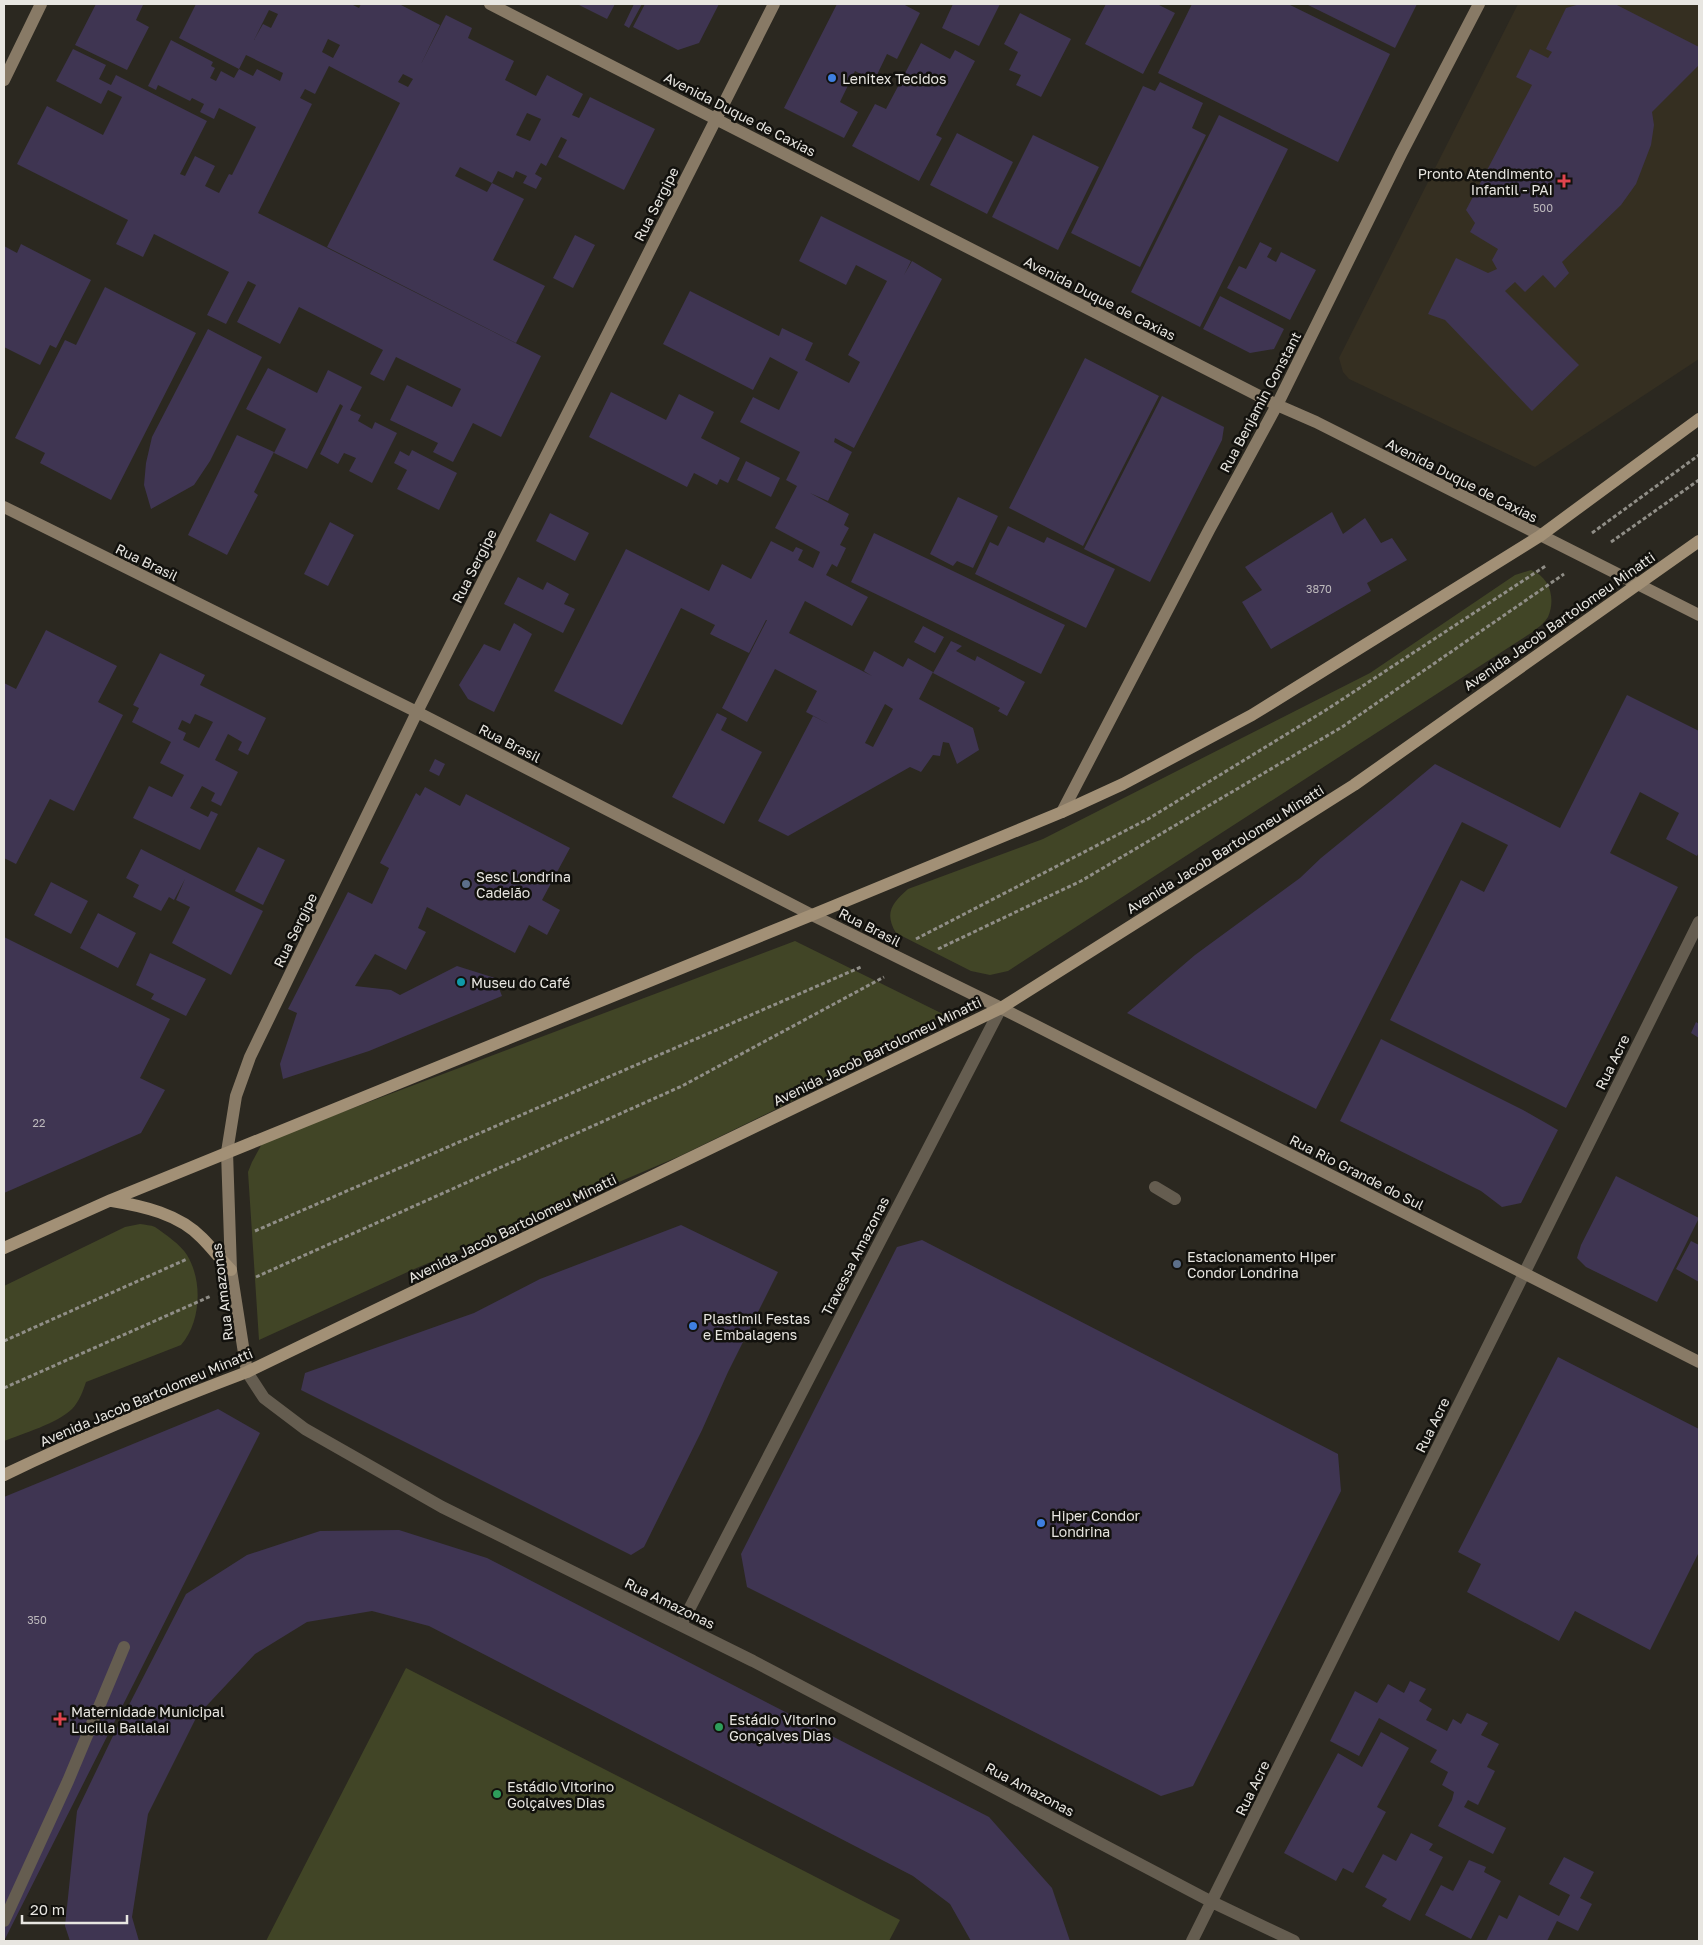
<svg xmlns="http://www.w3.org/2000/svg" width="1703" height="1945" viewBox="0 0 1703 1945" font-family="'Golos Text',sans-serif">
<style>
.built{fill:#352f21}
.green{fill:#414526}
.building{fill:#3f3552;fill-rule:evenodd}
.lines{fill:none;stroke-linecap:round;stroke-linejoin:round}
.path{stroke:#908e87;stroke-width:3;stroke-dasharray:4 2.5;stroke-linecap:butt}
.lane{stroke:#655d50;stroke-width:12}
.street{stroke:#655d50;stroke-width:12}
.secondary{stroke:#887a66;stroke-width:12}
.primary{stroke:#a29076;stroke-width:12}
.shop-dot{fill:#3f7fe0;stroke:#12110d;stroke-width:2}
.health-dot{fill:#e0444e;stroke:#12110d;stroke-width:2}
.service-dot{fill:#5c6f8a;stroke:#12110d;stroke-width:2}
.culture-dot{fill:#0f9aa8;stroke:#12110d;stroke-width:2}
.leisure-dot{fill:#2e9e5b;stroke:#12110d;stroke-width:2}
.labels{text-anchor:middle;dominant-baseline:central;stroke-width:5;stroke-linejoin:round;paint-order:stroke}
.number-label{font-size:11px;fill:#bebabd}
.poi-label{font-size:14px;fill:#e8e6e1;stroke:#12110d;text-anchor:start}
.street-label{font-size:14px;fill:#e8e6e1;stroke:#12110d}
</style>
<rect width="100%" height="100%" fill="#2b2820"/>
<path class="built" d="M1518,4h181v355l-164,108 -186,-88 -6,-7 -4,-14z"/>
<path class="green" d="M1531,570c19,7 25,29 17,47 -3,5 -9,10 -14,14l-526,340 -18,4 -19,-4 -75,-38c-12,-20 -4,-30 12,-44l135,-50 327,-166 145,-98z
M795,941l150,74 -142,81 -123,60 -268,114 -153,70 -11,-168 4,-10 11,-20z
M140,1224c5,1 11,1 15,3 10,7 26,18 32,28 16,26 14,67 -6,90l-95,37c-3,9 -7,20 -14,27 -14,14 -50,25 -68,32v-155l121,-59z
M406,1668l494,252 -11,21h-623z"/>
<path class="building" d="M96,4l47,1 -7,15 13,7 -22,43 -52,-25z
M196,4h155l8,4 2,-4h38l41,21 -19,39 25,-49 26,13 -4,10 46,23 -9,19 31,16 11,-21 36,19 -11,21 7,3 11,-21 65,32 -31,61 -66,-33 9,-17 -6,-3 -15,29 -5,-3 -6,11 7,4 -6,11 -13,-6 4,-7 -11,-5 -3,7 -15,-7 -6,12 -32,-16 -5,9 32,16 5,-9 32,16 -31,61 52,26 -29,57 -189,-96 73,-144 -71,-37 -14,28 -10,-5 -5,9 12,6 -54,109 283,143 -40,81 -28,-14 -20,39 -20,-10 5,-9 -48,-23 17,-35 45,22 9,-18 -65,-32 -12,24 -14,-7 13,-24 -84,-43 -19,37 -43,-22 19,-37 -8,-4 -22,43 -19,-9 22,-43 -75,-38 -11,23 -27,-13 12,-24 -111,-56 30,-58 56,29 19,-38 -14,-7 -7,14 -45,-23 17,-32 33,16 -7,14 12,6 5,-10 91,46 -27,53 5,2 10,-20 20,10 -10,20 14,7 10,-19 3,1 24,-48 -37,-19 -5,11 -14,-7 4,-8 -12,-6 -2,3 -32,-16 -2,5 -8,-4 23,-46 42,22 -2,4 4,2 -5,10 6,3 5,-10 13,7 5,-9 -60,-31zM269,10l9,4 -7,14 -8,-4 -9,16zM328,39l12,6 -7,13 -11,-6zM246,55l37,18 -3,8 -23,-12 -4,7 -14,-7zM403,74l10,5 -5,8 -10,-5zM527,113l14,6 -11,22 -14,-6z
M577,4h38l-8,15z
M634,4h8l-13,24 -5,-3z
M645,4h74l-20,39 -21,7 -45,-23z
M837,4h66l17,9 -23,46 -10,-5 -13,27 -19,-10 -15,31 18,10 -14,26 -60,-30z
M953,4h47l-21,42 -37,-18z
M1106,4h51l18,9 -32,61 -58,-30z
M1192,4h96l102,50 -52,108 -180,-89z
M1306,4h111l-22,44z
M1580,4h35l84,43v18l-47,47 2,13 -3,20 -15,39 -15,21 -59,57 7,11 -14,15 -12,-13 -18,17 -10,-10 -10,9 74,74 -47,46 -87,-91 -17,-6 28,-56 32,15 9,-4 -5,-9 6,-11 -28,-17 5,-9 -9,-13 66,-125 -16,-8 14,-28 18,9 4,-6 -6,-3 20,-41z
M1020,13l51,26 -30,58 -25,-12 5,-10 -12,-5 9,-18 -14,-8z
M921,43l29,16 5,-9 20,11 -39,74 6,3 -23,43 -67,-35 23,-42 11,5z
M1160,82l43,21 -11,25 14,7 -66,132 -69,-34 72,-147 12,5z
M1219,115l69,34 -88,178 -69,-35z
M957,133l56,29 -26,52 -57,-29z
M1033,135l66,32 -41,83 -66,-33z
M821,216l90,45 -7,14 8,-14 30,18 -88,169 -19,-10 -1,4 18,10 -24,49 -18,-8 39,21 -5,11 5,3 -9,17 6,3 -9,19 -5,-3 -6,11 42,22 -16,29 -47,-25 -16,32 83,43 -8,-5 10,-20 29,16 5,-9 25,14 -14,27 54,29 6,22 -22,14 -8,-21 -6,-1 -3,14 -7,-1 -12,17 -11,-5 -122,69 -30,-15 55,-105 16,8 -23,-12 11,-21 -42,-22 -28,53 -25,-14 45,-88h-1l-17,33 -39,-19 5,-9 -34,-17 -59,117 -68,-34 72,-142 83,42 13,-27 29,15 20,-38 22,11 3,-5 7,3 -5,10 15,8 7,-16 -45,-24 22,-42 -11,-6 14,-28 -60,-30 13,-25 26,13 19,-38 -28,-15 -17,33 -90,-46 27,-53 89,45 3,-8 31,15 -8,17 44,23 11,-21 -12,-7 39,-74 -31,-16 -10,20 -47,-24zM885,704l8,5 -20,38 -8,-4z
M575,235l20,10 -22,43 -20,-10z
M1260,242l12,6 -5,9 9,5 5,-10 35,18 -26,50 -63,-32 12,-22 7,3z
M21,244l70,36 -35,68 -6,-3 -10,20 -36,-18v-101l13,7z
M105,287l91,46 -85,167 -71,-37 5,-10 -30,-15 50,-98 11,5z
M1220,296l64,33 -10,20 -24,4 -47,-24z
M208,329l54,28 -52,104 -16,24 -43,24 -7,-24 2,-22 6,-26z
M1085,358l74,38 -76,150 -74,-38z
M268,368l49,25 11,-23 34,17 -12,23 11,5 -3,6 14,8 3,-7 22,11 -25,50 -23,-12 7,-13 -12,-5 -6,11 -18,-10 23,-48 -3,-2 -33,65 -33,-16 12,-24 -40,-20z
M611,392l55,28 13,-26 35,18 -13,26 39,20 -12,25 -8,-4 -3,6 -23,-12 -7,14 -98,-50z
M1162,396l62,31 -2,13 -72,142 -66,-33z
M237,435l37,17 -20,40 4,3 -31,60 -39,-20z
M412,450l45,23 -18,37 -42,-21 10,-19 -13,-7 6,-12 9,5z
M746,461l34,17 -9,19 -34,-17z
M958,497l40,19 -25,52 -16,-7 -4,5 -23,-12z
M1332,512l11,22 22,-16 16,25 11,-5 15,22 -40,23 4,8 -100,58 -29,-47 20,-12 -17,-23z
M550,513l39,20 -14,28 -39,-20z
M330,522l24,13 -26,51 -24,-12z
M1008,526l36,17 3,-6 68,32 -29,59 -111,-54 15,-32 8,4z
M874,533l191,92 -24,49 -190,-92z
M518,577l25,13 4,-8 22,12 -5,10 11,5 -12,24 -59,-29z
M514,623l18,11 -38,78 -26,-13 -9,-14 25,-41 16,7z
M923,626l21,11 -9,16 -21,-11z
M46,630l71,36 -19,36 25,13 -49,96 -24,-12 -34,65 -12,-6v-175l12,6z
M951,641l11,5 -6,5 19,10 2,-5 48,26 -18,34 -9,-5 2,-3 -67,-35z
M160,653l45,22 -5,10 66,33 -18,37 -10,-5 4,-8 -14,-8 -13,26 23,12 -17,34 -10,-5 4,-8 -13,-7 -12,22 18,9 3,-6 7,3 -18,36 -67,-32 16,-32 23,11 12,-22 -24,-12 11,-21 -39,-20 7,-14 -6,-3zM195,714l18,8 -14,26 -16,-8 3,-7 -8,-4 4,-9 8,4z
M1627,695l72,36v121l-2,4 -31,-17 13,-26 -39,-21 -30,61 68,34 -112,221 -176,-88 71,-140 23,12 24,-47 -46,-23 -146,287 -189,-96 68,-58 105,-77 21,-20 70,-57 44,-37 125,64z
M717,713l10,5 -6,12 41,22 -38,72 -52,-27z
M435,759l10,5 -6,12 -10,-5z
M425,787l35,19 6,-12 104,54 -28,52 18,10 -13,25 -18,-10 -14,28 -88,-46 -9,21 8,4 -20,38 -31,-16 -20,32 36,4 9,5 57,-29 38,12 7,18 -133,55 -86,28 -3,-15 17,-51 -9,-4 60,-117 24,12 17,-36 -9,-5 36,-70 4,3z
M258,847l27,13 -22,45 -28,-14z
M141,849l122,62 -32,64 -59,-32 18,-36 -14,-7 9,-21 -11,21 -5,-3 -8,14 -28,-14 6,-12 -13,-7z
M51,882l37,19 -17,33 -37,-19z
M98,913l38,20 -18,35 -38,-20z
M4,937l166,82 -30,59 25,12 -24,43 -137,60z
M150,953l56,26 -20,37 -35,-17 3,-5 -18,-9z
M1696,1022l3,2v14l-8,-5z
M1381,1039l142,71 35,20 -37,73 -19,4 -21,-16 -141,-70z
M1616,1176l83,42 -42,84 -71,-35 -9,-9 4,-13z
M681,1225l97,47 -50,100 -26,58 -58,117 -13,8 -330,-165 4,-17 169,-60 66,-34z
M922,1240l416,214 3,37 -148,295 -32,10 -414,-209 -6,-33 156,-307z
M1691,1241l8,4v37l-23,-13z
M1558,1357l141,72v123l-49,98 -75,-39 -16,30 -92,-49 14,-28 -23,-12z
M218,1409l42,24 -256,508v-444z
M399,1530l88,28 502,259 63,71 18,53h-99l-21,-37 -37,-28 -484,-250 -57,-15 -65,11 -52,32 -58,62 -49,98 -16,103 7,24h-69l-5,-15 12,-115 35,-73 74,-144 61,-39 73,-24z
M1410,1681l16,8 -7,12 13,8 -6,11 21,11 6,-12 8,5 6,-11 21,10 -7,12 18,9 -12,23 8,4 -17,34 -10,-5 -4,7 42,21 -13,26 -55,-28 14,-26 2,-8 -12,-7 6,-13 -18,-10 7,-12 -58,-32 -20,38 -29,-15 25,-50 22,12 11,-19 16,9z
M1381,1732l28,16 -32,59 9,5 -33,61 -10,-5 -7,13 -52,-28 54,-100 24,14z
M1411,1833l22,11 -4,6 14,7 -33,64 -28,-15 5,-7 -22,-12 18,-33 13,7z
M1564,1857l30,15 -14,26 12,6 -14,27 -21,-10 -10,20h-61l13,-26 8,4 12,-24 40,21 11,-21 -21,-11z
M1469,1860l17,7 -2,5 17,9 -30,58 -46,-24 16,-30 12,6z"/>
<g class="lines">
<path class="path" d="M1592,533l107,-78
M1611,542l88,-62
M916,939l232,-120 178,-109 221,-145
M938,949l143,-68 261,-154 222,-153
M255,1231l606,-264
M256,1277l426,-191 202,-109
M4,1341l183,-82
M4,1388l207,-92"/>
<path class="lane" d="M1155,1187l20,12
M4,1921l64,-140 56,-134"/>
<path class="street" d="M247,1372l17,26 41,31 137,78 311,154 459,241 82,39
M681,1625l320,-617
M1192,1941l507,-1019"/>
<path class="secondary" d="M490,4l787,401 39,17 383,193
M4,80l37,-76
M4,507l413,205 395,203 189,93 698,354
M1062,812l147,-282 68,-125 124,-251 78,-150
M247,1372l-16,-102 -4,-118 9,-56 14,-39 167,-345 357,-708"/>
<path class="primary" d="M112,1201c31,5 67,13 90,37 10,10 19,22 29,32
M4,1248l107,-48 701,-285 250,-103 61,-28 129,-69 288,-179 159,-117
M4,1475c79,-38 161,-72 243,-103l754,-364 353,-223 345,-244"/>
</g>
<g class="shop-dot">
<circle cx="832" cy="78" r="5"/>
<circle cx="693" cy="1326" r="5"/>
<circle cx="1041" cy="1523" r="5"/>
</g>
<g class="health-dot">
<path d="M1561.5 173.5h5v5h5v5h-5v5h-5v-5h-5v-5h5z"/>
<path d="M57.5 1711.5h5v5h5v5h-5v5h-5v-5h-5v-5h5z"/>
</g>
<g class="service-dot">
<circle cx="466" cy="884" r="5"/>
<circle cx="1177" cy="1264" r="5"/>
</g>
<circle class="culture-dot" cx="461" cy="982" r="5"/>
<g class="leisure-dot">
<circle cx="719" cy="1727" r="5"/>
<circle cx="497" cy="1794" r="5"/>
</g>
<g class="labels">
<g class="number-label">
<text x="1543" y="207">500</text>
<text x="1319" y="588">3870</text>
<text x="39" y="1122">22</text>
<text x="37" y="1619">350</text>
</g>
<g class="poi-label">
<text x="842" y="78">Lenitex Tecidos</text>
<text x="1553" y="173" text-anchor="end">Pronto Atendimento<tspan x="1553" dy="16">Infantil - PAI</tspan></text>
<text x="476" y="876">Sesc Londrina<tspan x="476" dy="16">Cadeião</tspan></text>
<text x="471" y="982">Museu do Café</text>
<text x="1187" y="1256">Estacionamento Hiper<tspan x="1187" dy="16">Condor Londrina</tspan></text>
<text x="703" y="1318">Plastimil Festas<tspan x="703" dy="16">e Embalagens</tspan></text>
<text x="1051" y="1515">Hiper Condor<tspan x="1051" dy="16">Londrina</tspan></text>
<text x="71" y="1711">Maternidade Municipal<tspan x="71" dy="16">Lucilla Ballalai</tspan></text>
<text x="729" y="1719">Estádio Vitorino<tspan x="729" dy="16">Gonçalves Dias</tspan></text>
<text x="507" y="1786">Estádio Vitorino<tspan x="507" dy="16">Golçalves Dias</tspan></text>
</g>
<g class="street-label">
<text transform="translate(740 114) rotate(27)">Avenida Duque de Caxias</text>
<text transform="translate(656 204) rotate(-63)">Rua Sergipe</text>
<text transform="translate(1100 298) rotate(27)">Avenida Duque de Caxias</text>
<text transform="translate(1260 402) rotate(-62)">Rua Benjamin Constant</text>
<text transform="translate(1462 480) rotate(27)">Avenida Duque de Caxias</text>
<text transform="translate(147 562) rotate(26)">Rua Brasil</text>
<text transform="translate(474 566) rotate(-63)">Rua Sergipe</text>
<text transform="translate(1559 621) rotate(-35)">Avenida Jacob Bartolomeu Minatti</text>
<text transform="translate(510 743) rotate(27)">Rua Brasil</text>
<text transform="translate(1225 849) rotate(-32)">Avenida Jacob Bartolomeu Minatti</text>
<text transform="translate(870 927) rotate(27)">Rua Brasil</text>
<text transform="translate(295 930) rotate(-64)">Rua Sergipe</text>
<text transform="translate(877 1051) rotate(-26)">Avenida Jacob Bartolomeu Minatti</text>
<text transform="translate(1612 1062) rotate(-64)">Rua Acre</text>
<text transform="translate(1357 1172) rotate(27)">Rua Rio Grande do Sul</text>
<text transform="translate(512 1228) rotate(-26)">Avenida Jacob Bartolomeu Minatti</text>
<text transform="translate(855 1256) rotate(-63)">Travessa Amazonas</text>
<text transform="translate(222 1292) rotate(-97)">Rua Amazonas</text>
<text transform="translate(146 1397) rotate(-23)">Avenida Jacob Bartolomeu Minatti</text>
<text transform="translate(1432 1425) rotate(-64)">Rua Acre</text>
<text transform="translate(670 1603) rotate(26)">Rua Amazonas</text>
<text transform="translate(1252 1788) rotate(-64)">Rua Acre</text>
<text transform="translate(1030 1789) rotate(28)">Rua Amazonas</text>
</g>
</g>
<rect width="1703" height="1945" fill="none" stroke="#e8e6e1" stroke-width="10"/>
<path d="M22 1915v8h105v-8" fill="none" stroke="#e8e6e1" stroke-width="2.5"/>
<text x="30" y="1915" font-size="15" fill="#e8e6e1" stroke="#12110d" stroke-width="4" paint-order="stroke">20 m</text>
</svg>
